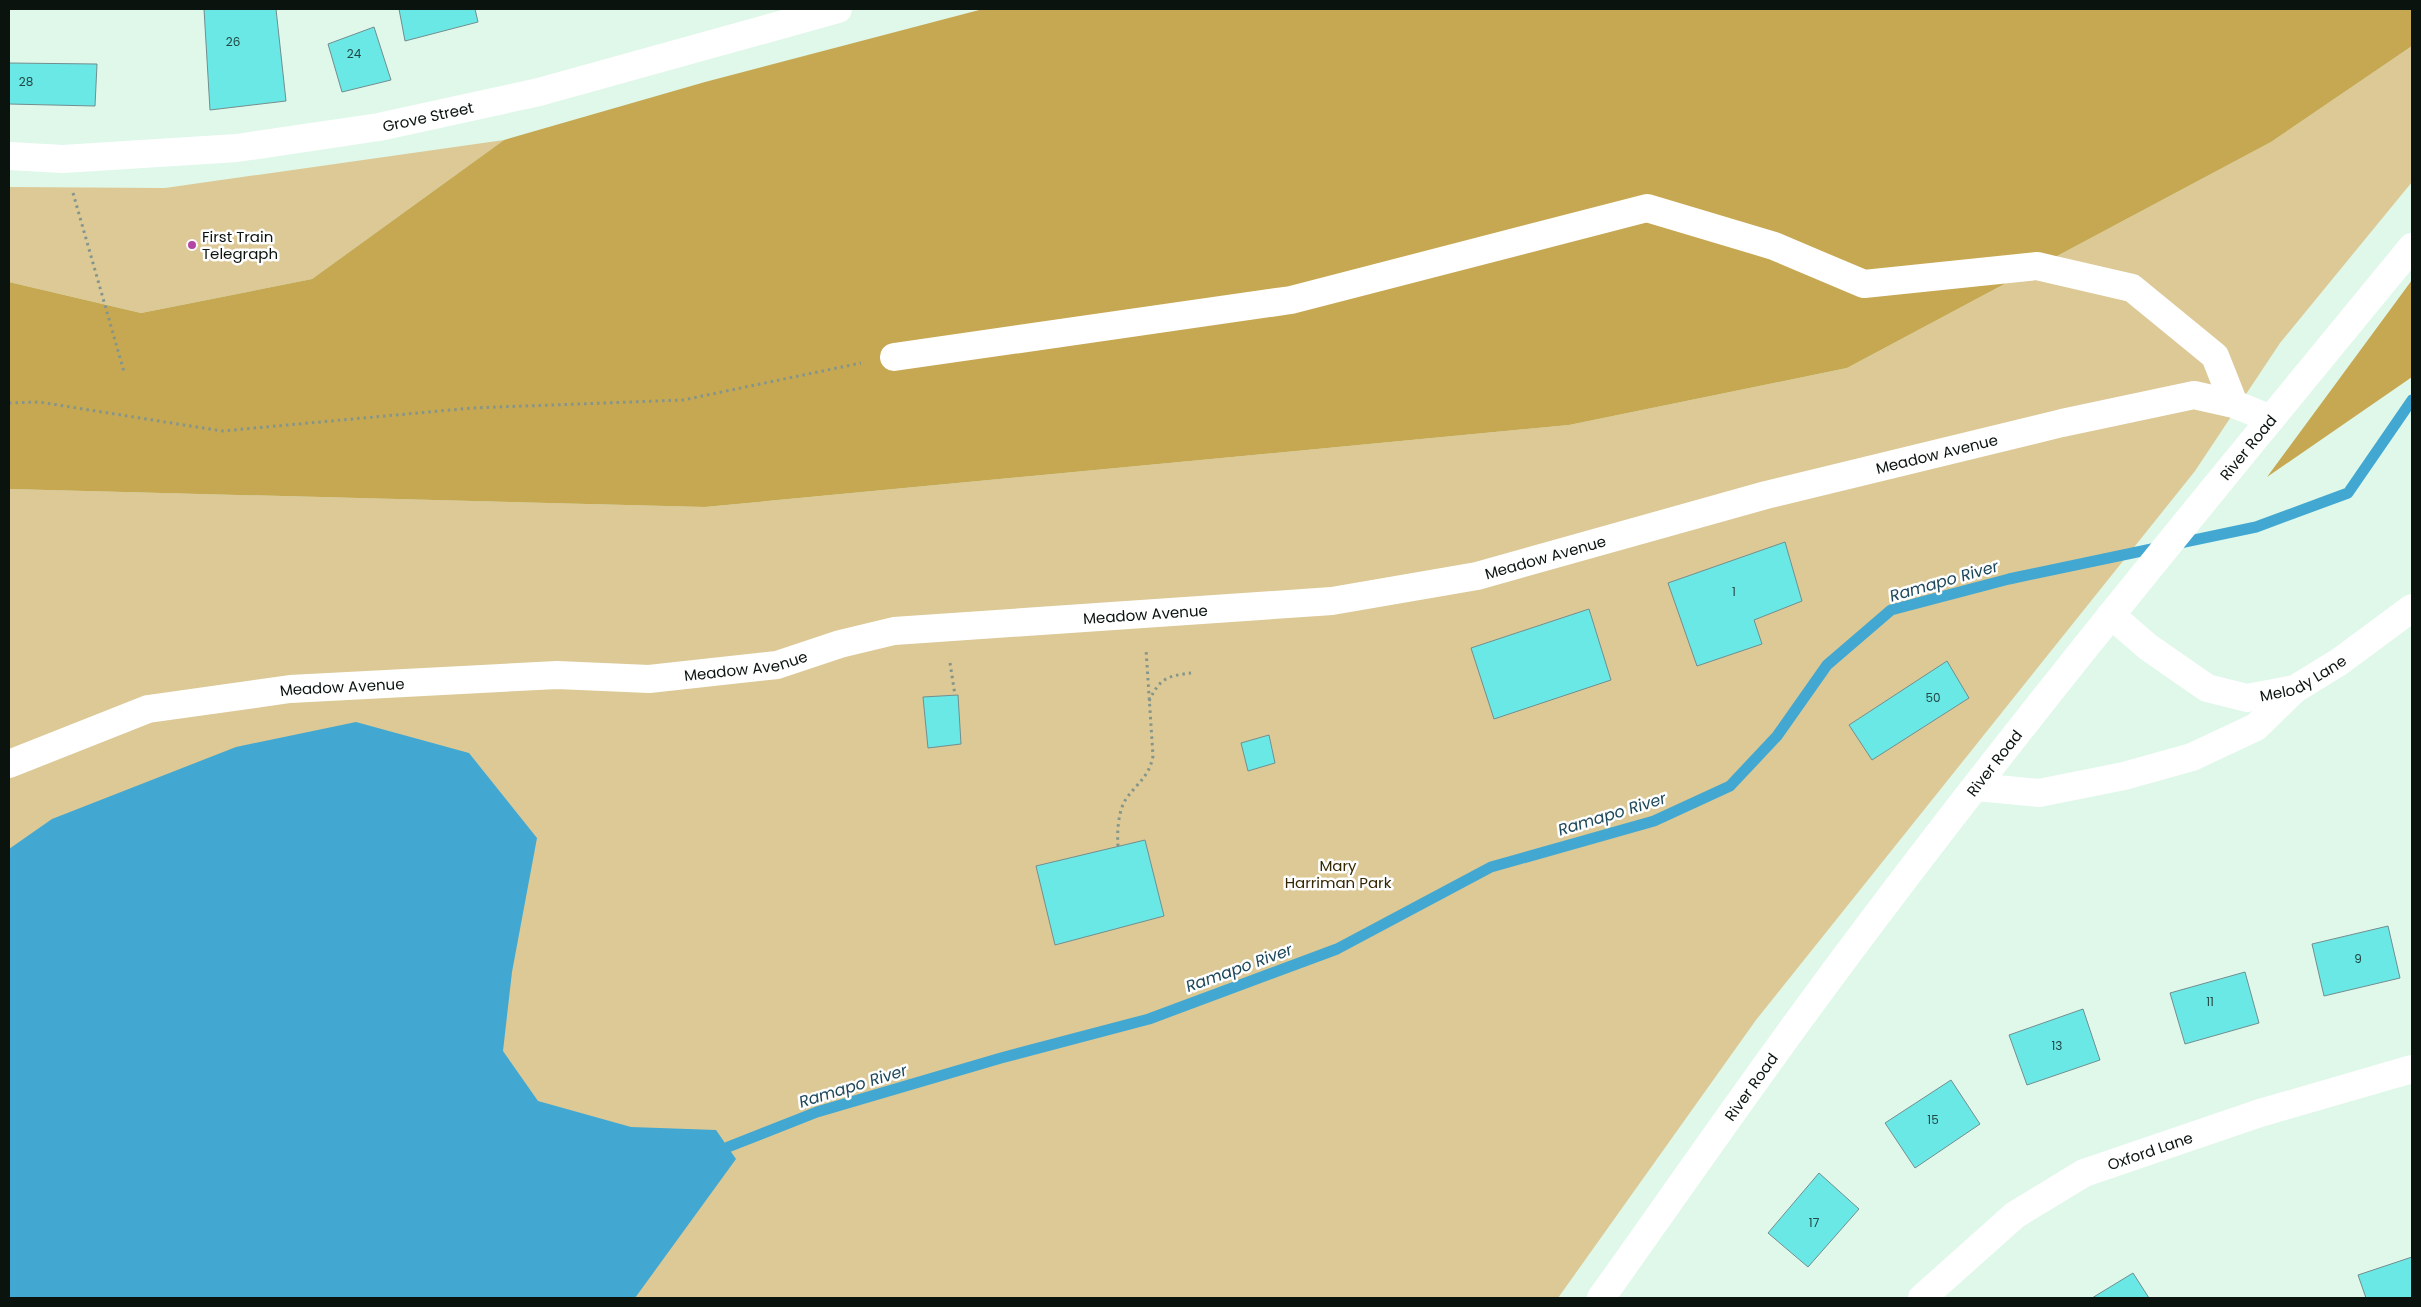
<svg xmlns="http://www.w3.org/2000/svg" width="2421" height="1307" viewBox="0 0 2421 1307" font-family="Poppins,sans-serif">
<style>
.green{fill:#dcc996}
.forest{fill:#c7a852}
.water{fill:#42a8d2}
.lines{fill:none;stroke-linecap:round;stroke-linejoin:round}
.stream{stroke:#42a8d2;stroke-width:11}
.building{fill:#6ae8e6;stroke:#728e8e}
.path{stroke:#84958b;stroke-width:3;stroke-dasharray:2.5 4;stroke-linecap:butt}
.minor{stroke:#fff;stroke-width:28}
.poi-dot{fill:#b446a4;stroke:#fefefe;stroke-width:2}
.labels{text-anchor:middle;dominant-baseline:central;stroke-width:5;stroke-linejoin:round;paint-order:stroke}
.number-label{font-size:12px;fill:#224844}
.street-label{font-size:15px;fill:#0a130e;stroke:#fefefe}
.poi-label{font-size:15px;fill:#0a130e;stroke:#fefefe;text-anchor:start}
.park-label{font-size:15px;fill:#342701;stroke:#fefefe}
.water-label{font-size:16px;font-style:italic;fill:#1c475a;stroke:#fefefe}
</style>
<rect width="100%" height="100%" fill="#e0f8ea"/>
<path class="green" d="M2412,46v136l-132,161 -85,128 -439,549 -198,278h-1549v-809l696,18 864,-82 278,-57 424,-226z
M504,140l-192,139 -171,34 -132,-31v-95l156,1z"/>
<path class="forest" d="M983,9h1429v37l-141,96 -424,226 -278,57 -864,82 -696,-18v-207l132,31 171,-34 192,-139 201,-58z
M2412,280v97l-145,100z"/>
<path class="water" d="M356,722l113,31 68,85 -25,134 -9,79 35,50 93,26 85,3 20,29 -101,139h-626v-449l43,-30 184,-72z"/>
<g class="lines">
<path class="stream" d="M728,1147l89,-35 184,-54 148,-39 188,-70 154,-82 163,-46 76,-35 47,-50 50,-71 64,-55 118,-31 247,-52 92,-34 64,-93"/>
</g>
<path class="building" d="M204,9h72l10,92 -76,9z
M399,9h76l3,13 -73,19z
M374,27l17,53 -49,12 -14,-48z
M9,63l88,1 -2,42 -86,-2z
M1785,542l17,59 -48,19 8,24 -65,22 -29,-83z
M1589,609l22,71 -117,39 -23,-71z
M1947,661l22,37 -97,62 -23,-35z
M958,695l3,49 -33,4 -5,-51z
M1269,735l6,28 -27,8 -7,-28z
M1145,840l19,76 -109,29 -19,-79z
M2388,926l12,52 -76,18 -12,-52z
M2245,972l14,51 -74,21 -15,-51z
M2083,1009l17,51 -73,25 -18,-50z
M1951,1080l29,44 -65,44 -30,-45z
M1819,1173l40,36 -51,58 -40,-34z
M2412,1257v41h-46l-8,-23z
M2133,1273l16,25h-57z"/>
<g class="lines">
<path class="path" d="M73,193l51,179
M9,403l30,-1 183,29 250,-23 211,-8 178,-37
M950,663l5,32
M1149,701c11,-23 18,-25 42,-28
M1118,846c-1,-14 0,-35 8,-47 12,-17 23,-22 27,-43l-7,-107"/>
<g class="minor">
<path id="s1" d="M9,156l54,3 174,-11 142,-21 160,-35 299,-83"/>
<path d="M894,357l397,-57 356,-92 127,38 90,38 173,-18 95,22 83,68 19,48"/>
<path id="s2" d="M2111,615l37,32 59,41 40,10 48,-9 44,-27 73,-54"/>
<path id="s3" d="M9,764l139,-55 142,-20 267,-14 92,4 128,-14 63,-21 54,-13 438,-30 145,-25 289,-81 296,-72 132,-28 40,9 37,15"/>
<path d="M1976,787l63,6 85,-17 68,-19 64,-30 39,-38"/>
<path id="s4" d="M1601,1298c72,-101 143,-204 217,-304 189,-257 392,-501 594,-747"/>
<path id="s5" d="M1922,1298l93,-83 69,-42 176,-60 152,-44"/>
</g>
</g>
<circle class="poi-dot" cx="192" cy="245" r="5"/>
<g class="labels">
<g class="number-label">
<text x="233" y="41">26</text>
<text x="354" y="53">24</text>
<text x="26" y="81">28</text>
<text x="1734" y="591">1</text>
<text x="1933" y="697">50</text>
<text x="2358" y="958">9</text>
<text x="2210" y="1001">11</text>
<text x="2057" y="1045">13</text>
<text x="1933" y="1119">15</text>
<text x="1814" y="1222">17</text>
</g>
<g class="street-label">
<text stroke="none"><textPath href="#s1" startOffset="422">Grove Street</textPath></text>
<text stroke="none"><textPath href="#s4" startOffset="1069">River Road</textPath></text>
<text stroke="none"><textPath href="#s3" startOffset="1965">Meadow Avenue</textPath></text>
<text stroke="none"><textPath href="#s3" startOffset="1560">Meadow Avenue</textPath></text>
<text stroke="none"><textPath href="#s3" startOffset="1155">Meadow Avenue</textPath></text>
<text stroke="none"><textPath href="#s3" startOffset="750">Meadow Avenue</textPath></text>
<text stroke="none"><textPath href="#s2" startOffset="222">Melody Lane</textPath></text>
<text stroke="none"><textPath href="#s3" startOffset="345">Meadow Avenue</textPath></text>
<text stroke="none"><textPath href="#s4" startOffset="664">River Road</textPath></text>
<text stroke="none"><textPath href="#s4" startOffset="259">River Road</textPath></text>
<text stroke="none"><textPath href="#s5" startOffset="275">Oxford Lane</textPath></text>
</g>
<g class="poi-label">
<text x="202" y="236">First Train<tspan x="202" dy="17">Telegraph</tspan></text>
</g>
<g class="park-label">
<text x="1338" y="865">Mary<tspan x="1338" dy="17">Harriman Park</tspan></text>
</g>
<g class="water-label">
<text transform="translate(1944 581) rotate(-16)">Ramapo River</text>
<text transform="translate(1612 814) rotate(-17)">Ramapo River</text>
<text transform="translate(1239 968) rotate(-20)">Ramapo River</text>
<text transform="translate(853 1086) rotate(-17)">Ramapo River</text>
</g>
</g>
<rect width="2421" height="1307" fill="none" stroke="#0a130e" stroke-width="20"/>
</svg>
